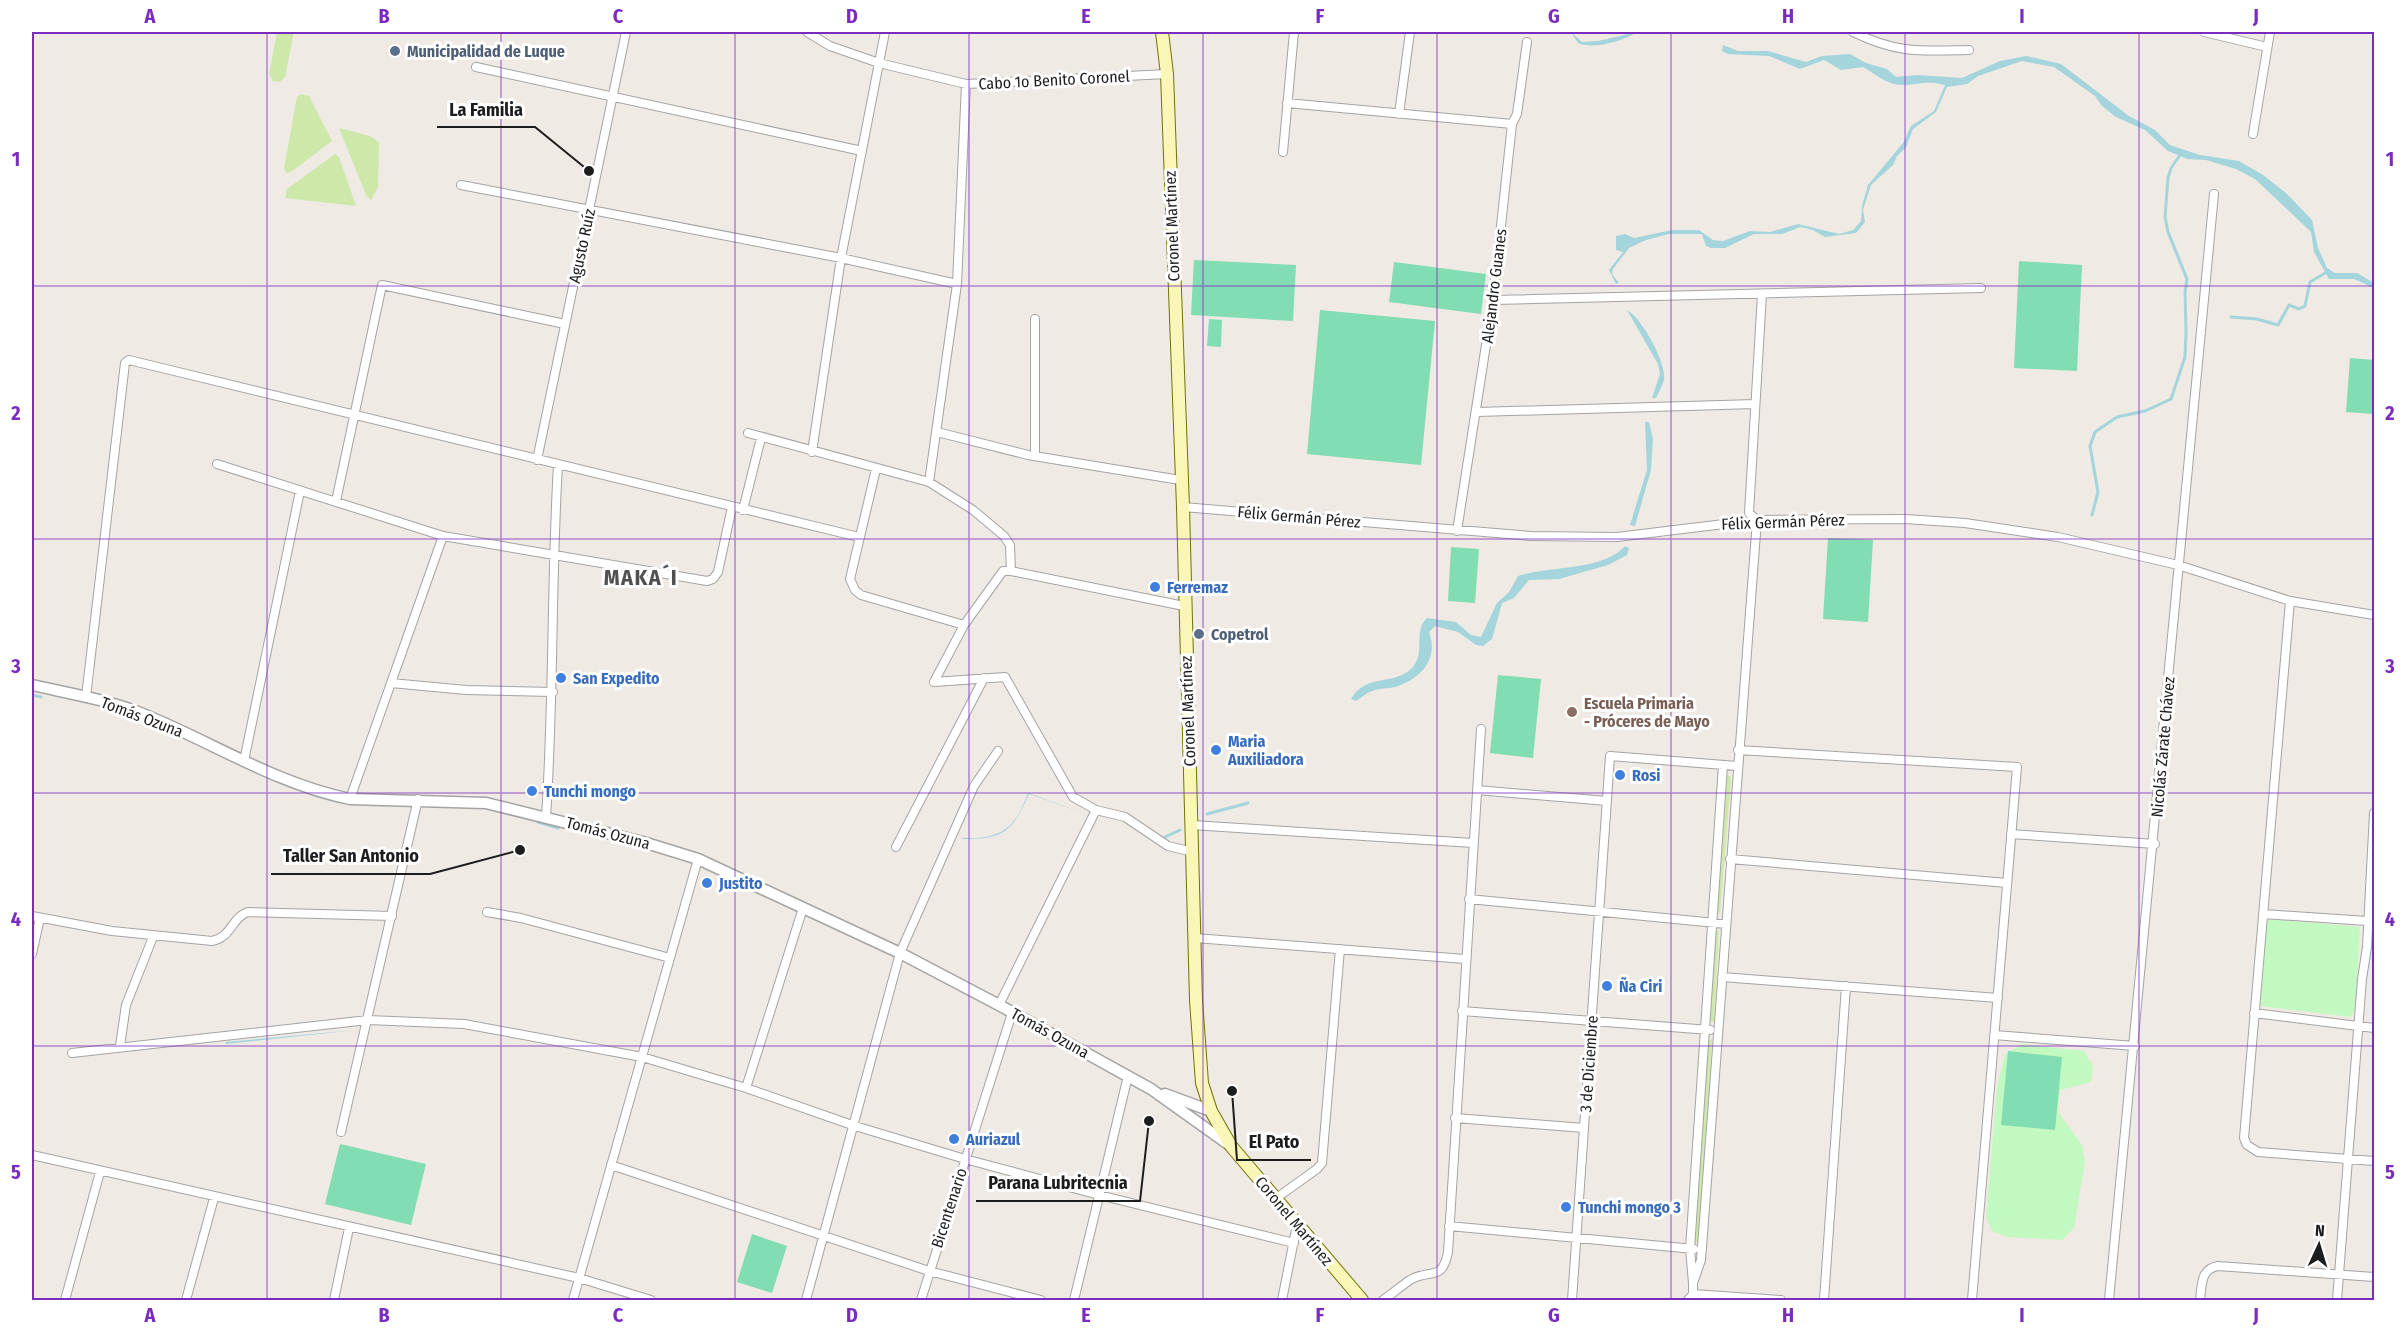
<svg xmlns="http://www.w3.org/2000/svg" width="2406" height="1332" viewBox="0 0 2406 1332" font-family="'Fira Sans Condensed',sans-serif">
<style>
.grass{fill:#cee8aa}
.park{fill:#c1f9c0}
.pitch{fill:#82ddb2}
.water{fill:#a4d4dc}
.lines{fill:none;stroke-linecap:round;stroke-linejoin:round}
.stream{stroke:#a4d4dc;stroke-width:3}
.minor-casing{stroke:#a4a4a4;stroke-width:10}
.tertiary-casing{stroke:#a4a4a4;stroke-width:13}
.secondary-casing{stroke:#717306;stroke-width:14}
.minor{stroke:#fff;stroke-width:8}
.tertiary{stroke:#fff;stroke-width:10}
.secondary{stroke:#f9f6b7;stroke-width:12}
.grid{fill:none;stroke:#7b2cbf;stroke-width:1.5;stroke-opacity:0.55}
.service-dot{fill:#5c6f8a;stroke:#fff;stroke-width:2}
.shop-dot{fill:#3f7fe0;stroke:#fff;stroke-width:2}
.education-dot{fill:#8d6e63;stroke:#fff;stroke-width:2}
.labels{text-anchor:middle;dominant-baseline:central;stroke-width:6;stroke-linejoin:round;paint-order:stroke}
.service-label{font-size:16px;font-weight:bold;fill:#4e5e75;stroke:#fff;text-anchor:start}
.street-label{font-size:16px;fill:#1d1d1d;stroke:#fff}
.shop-label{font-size:16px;font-weight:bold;fill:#366cbe;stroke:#fff;text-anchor:start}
.education-label{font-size:16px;font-weight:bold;fill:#785e54;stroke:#fff;text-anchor:start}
.district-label{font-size:22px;font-weight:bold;letter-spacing:1.5px;fill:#505050;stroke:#fff}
.leader{fill:none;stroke:#1d1d1d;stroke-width:2}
.callout-dot{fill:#1d1d1d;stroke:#fff;stroke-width:2}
.callout-label{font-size:18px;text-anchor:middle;font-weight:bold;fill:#1d1d1d;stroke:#fff;stroke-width:6;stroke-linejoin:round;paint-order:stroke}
.neatline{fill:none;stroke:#7b2cbf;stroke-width:2}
.grid-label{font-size:20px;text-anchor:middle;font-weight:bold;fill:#7b2cbf}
</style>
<rect width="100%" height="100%" fill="#efeae3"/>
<path class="grass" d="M277,32h17l-9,45 -5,5 -7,-1 -4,-7z
M301,94l8,2 23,45 -41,31 -5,1 -2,-5 13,-71z
M339,128l31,8 9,6 -1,45 -7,13 -5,-5z
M335,154l4,3 17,49 -71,-8 2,-9z
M1727,775l4,2 -1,16 -10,120 -3,-1z
M1719,930l-5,91 -4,1 6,-91z
M1712,1039l-13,202 -4,2 13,-203z"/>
<path class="park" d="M2270,919l90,8 -5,83 -4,7 -91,-11 6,-84z
M2022,1044l62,7 9,15 -2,16 -31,8 -2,22 24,33 3,17 -11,66 -12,12 -54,-3 -16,-6 -6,-14 11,-130 8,-32z"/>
<path class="pitch" d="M1194,260l102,5 -3,56 -102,-6z
M2019,261l63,4 -5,106 -63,-3z
M1394,262l92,12 -5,40 -92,-12z
M1320,310l115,11 -14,144 -114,-11z
M1209,319l13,1 -1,27 -14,-1z
M2350,358l24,2v54l-28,-2z
M1828,538l45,2 -5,82 -45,-3z
M1451,547l28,2 -4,54 -27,-2z
M1498,675l43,4 -8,79 -43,-5z
M2008,1051l54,6 -7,73 -54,-5z
M340,1144l86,20 -15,61 -86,-21z
M752,1234l35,12 -15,47 -35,-11z"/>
<path class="water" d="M1571,32l11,10 16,-1 39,-9c-14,9 -43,18 -59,11z
M1723,45l15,6h30l38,11 16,-6 28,-2 16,9 21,6 9,8 22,-2 44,3 38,-17 26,-5 35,8 68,52 26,14 15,15 30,10 39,6 24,14 23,18 26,27 6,28 9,20 8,5h22l17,10v5l-20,-9h-25l-15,-27 -3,-20 -56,-53 -19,-10 -30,-9 -19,-1 -19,-8 -23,-21 -29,-13 -14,-11 -7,-10 -41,-29 -32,-6 -44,15 -11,8 -20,3 -11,25 -23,17 -7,18 -9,9 -4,9 -22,20 -8,25 2,12 -9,11 -31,4 -12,-7 -13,-3 -18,7h-28l-29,14h-14l-5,-2 -4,-12h-33l-23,6 -17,8 -16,21 -1,5 7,9 -3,1 -7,-14 14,-18 -7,-2v-14l9,-2 9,4 38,-8h27l14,10 10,1 27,-10 20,1 28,-8 41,10 14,-4 8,-9 1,-15 6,-21 35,-42 8,-17 23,-15 11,-26c-19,-5 -26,0 -43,0 -14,0 -27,-11 -39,-18l-22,3 -17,-10 -24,9 -31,-13 -41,-2 -6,-3z
M1627,310c14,7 40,53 37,70 -2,6 -5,12 -8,18h-4l8,-24 -2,-10z
M1645,422h4l4,17 -2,31 -16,56 -5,-1 17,-55z
M1625,546l4,2 -2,7 -19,10 -49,14 -30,1 -15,18 -12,5 -10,36 -9,7 -7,-1 -18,-13 -23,-6 -6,6c10,27 -8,47 -34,55 -8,2 -16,1 -23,4 -6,2 -11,7 -16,10l-5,-2c15,-26 42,-13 60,-30 16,-15 1,-37 16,-51l29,4 15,13 10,2 16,-34 12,-11 9,-16c29,-10 86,-5 107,-30z
M1028,793l61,22 -60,-21c-17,38 -25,46 -69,45 5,-2 12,0 18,-1 32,-3 40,-19 50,-45z
M356,1030l-130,14 -1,-2z"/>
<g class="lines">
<path class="stream" d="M2231,317l26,2 21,6 11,-20 10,4 6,-3 5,-24 17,-10
M2092,515l6,-23 -8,-46 5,-14 22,-15 28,-6 26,-12 14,-42 1,-26 -1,-39 2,-13 -19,-47 -3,-15 3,-39 3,-10 9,-13
M32,695l9,2
M1207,814l41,-11
M538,822l20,6
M1165,837l15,-7"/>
<g class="minor-casing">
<path id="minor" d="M807,32l23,14 49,17 87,21 201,-10
M1853,32c45,22 68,19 116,18
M2204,32l63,15
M476,67l386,84
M1287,103l225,21
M1399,114l11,-82
M2253,134l17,-102
M1283,152l11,-120
M461,185l380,73 116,26
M1493,300l488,-12
M1035,319v137
M1477,412l278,-8
M937,432l91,23 152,25
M748,433l181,49 44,28 31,26 6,9 1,26
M812,452l29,-194 44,-226
M537,460l89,-428
M217,464l226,72 264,45 6,-2 5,-7 14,-65
M876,469l-26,110 5,11 6,5 103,30
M929,482l28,-198 9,-200
M336,501l46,-216 183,39
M1183,507l348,29 86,1 140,-17 148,-1 60,4 93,14 120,28 112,36 84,14
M743,510l18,-72
M1457,531l36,-231 19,-176 5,-10 10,-72
M2290,601l-46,537 3,7 11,7 116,9
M934,682l71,-5 68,120 23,13 29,7 43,29 25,6
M934,682l30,-57 39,-54h8l173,35
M391,683l75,7 87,2
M86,697l39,-334 4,-3 730,177
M1738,750l279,17 -45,533
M244,761l56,-270
M1477,790l130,11
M350,799l93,-263
M546,817c8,-118 5,-235 12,-352
M1192,825l281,18
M2011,834l144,10
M896,847l88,-169
M1730,859l277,24
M1469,899l257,25
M487,912l34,6 149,40
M2263,914l104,7
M32,916l80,15 100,10c19,-3 20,-24 36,-29l144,4
M1195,938l270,21
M32,954l8,-36
M1722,977l276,21
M999,1005l97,-195
M1462,1011l248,19
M2254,1013l120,15
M1994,1035l141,11
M120,1046l6,-41 27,-68
M72,1053l296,-33 96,4 178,33 104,31 109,38 110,33 134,36 195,48
M746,1088l57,-180
M1455,1118l129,10
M341,1132l77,-333
M32,1155l547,123 72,22
M611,1165l318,106 112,29
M1275,1199l42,-30 5,-6 18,-214
M1449,1226l245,23
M1693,1283l8,-23 56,-740 -8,-7 13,-219
M1693,1294l88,6
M65,1300l35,-128
M186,1300l28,-102
M334,1300l15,-72
M573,1300l125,-441
M806,1300l94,-347 74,-167 24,-35
M921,1300l91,-287
M1074,1300l54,-224
M1282,1300l15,-75
M1383,1300c9,-6 18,-14 27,-20 20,-12 32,3 38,-28l33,-523
M1572,1300l38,-544 127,10
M1688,1300l5,-6v-11l-3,-34 33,-484
M1824,1300l22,-314
M2109,1300c37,-368 69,-737 105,-1106
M2200,1300c2,-14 0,-31 18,-34l156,11
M2337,1300l25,-321 5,-32 7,-134"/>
</g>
<g class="tertiary-casing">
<path id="tertiary" d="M32,685c35,8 72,14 106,27 71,28 137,72 212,87l136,4 157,39 55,17 202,94 99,52 152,84 77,55
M1165,1094l46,17"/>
</g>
<g class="secondary-casing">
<path id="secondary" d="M1162,32l5,42 16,433 13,493 6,83 9,28 20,35 131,154"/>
</g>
<use href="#minor" class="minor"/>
<use href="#tertiary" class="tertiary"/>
<use href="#secondary" class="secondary"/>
</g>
<path class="grid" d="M267,32v1268M501,32v1268M735,32v1268M969,32v1268M1203,32v1268M1437,32v1268M1671,32v1268M1905,32v1268M2139,32v1268M32,286h2342M32,539h2342M32,793h2342M32,1046h2342"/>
<g class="service-dot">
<circle cx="395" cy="51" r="6"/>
<circle cx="1199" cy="634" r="6"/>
</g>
<g class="shop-dot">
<circle cx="1155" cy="587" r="6"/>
<circle cx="561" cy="678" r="6"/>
<circle cx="1216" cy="750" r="6"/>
<circle cx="1620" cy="775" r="6"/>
<circle cx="532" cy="791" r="6"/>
<circle cx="707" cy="883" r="6"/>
<circle cx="1607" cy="986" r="6"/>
<circle cx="954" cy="1139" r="6"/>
<circle cx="1566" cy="1207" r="6"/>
</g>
<circle class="education-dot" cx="1572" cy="712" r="6"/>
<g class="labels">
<g class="service-label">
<text x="407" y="51">Municipalidad de Luque</text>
<text x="1211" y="634">Copetrol</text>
</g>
<g class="street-label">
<text transform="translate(1054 80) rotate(-3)">Cabo 1o Benito Coronel</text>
<text transform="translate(1172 226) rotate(-92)">Coronel Martínez</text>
<text transform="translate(582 246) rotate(-78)">Agusto Ruíz</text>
<text transform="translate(1494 286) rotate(-83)">Alejandro Guanes</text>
<text transform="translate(1299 517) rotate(5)">Félix Germán Pérez</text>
<text transform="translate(1783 522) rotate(-2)">Félix Germán Pérez</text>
<text transform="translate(1188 711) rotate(-92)">Coronel Martínez</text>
<text transform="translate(142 717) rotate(21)">Tomás Ozuna</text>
<text transform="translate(2163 747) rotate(-85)">Nicolás Zárate Chávez</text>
<text transform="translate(608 833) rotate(15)">Tomás Ozuna</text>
<text transform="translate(1050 1033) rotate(29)">Tomás Ozuna</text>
<text transform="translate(1589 1064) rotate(-86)">3 de Diciembre</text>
<text transform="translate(949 1208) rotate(-72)">Bicentenario</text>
<text transform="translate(1294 1221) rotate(50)">Coronel Martínez</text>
</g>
<g class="shop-label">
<text x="1167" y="587">Ferremaz</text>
<text x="573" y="678">San Expedito</text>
<text x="1228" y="741">Maria<tspan x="1228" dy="18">Auxiliadora</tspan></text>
<text x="1632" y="775">Rosi</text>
<text x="544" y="791">Tunchi mongo</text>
<text x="719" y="883">Justito</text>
<text x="1619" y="986">Ña Ciri</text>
<text x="966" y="1139">Auriazul</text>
<text x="1578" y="1207">Tunchi mongo 3</text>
</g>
<g class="education-label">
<text x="1584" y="703">Escuela Primaria<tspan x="1584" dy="18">- Próceres de Mayo</tspan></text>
</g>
<g class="district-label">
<text x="641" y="577">MAKA´I</text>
</g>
</g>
<path class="leader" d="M589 171L535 127H437M520 850L430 874H271M1232 1091L1237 1160H1311M1149 1121L1140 1201H976"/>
<g class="callout-dot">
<circle cx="589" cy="171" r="6"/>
<circle cx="520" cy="850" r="6"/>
<circle cx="1232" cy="1091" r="6"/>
<circle cx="1149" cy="1121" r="6"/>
</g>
<g class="callout-label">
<text x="486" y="116">La Familia</text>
<text x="351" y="862">Taller San Antonio</text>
<text x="1274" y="1148">El Pato</text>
<text x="1058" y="1189">Parana Lubritecnia</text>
</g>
<rect width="2406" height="1332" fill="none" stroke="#ffffff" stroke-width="66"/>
<g transform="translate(2319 1245) rotate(4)" stroke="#ffffff" stroke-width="4.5" paint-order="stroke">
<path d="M0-4.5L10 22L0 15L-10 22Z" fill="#1d1d1d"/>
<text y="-9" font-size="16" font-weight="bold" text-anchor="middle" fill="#1d1d1d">N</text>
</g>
<rect x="33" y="33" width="2340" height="1266" class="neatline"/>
<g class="grid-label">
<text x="150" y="23">A</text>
<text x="384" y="23">B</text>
<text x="618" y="23">C</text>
<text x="852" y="23">D</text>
<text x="1086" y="23">E</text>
<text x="1320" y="23">F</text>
<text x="1554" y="23">G</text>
<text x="1788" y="23">H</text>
<text x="2022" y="23">I</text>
<text x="2256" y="23">J</text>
<text x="16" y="166">1</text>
<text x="2390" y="166">1</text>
<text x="16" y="420">2</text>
<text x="2390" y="420">2</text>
<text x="16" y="673">3</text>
<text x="2390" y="673">3</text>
<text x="16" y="926">4</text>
<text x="2390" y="926">4</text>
<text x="16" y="1179">5</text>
<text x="2390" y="1179">5</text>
<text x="150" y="1322">A</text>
<text x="384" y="1322">B</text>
<text x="618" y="1322">C</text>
<text x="852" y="1322">D</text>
<text x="1086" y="1322">E</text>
<text x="1320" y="1322">F</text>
<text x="1554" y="1322">G</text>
<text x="1788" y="1322">H</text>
<text x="2022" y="1322">I</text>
<text x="2256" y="1322">J</text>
</g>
</svg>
